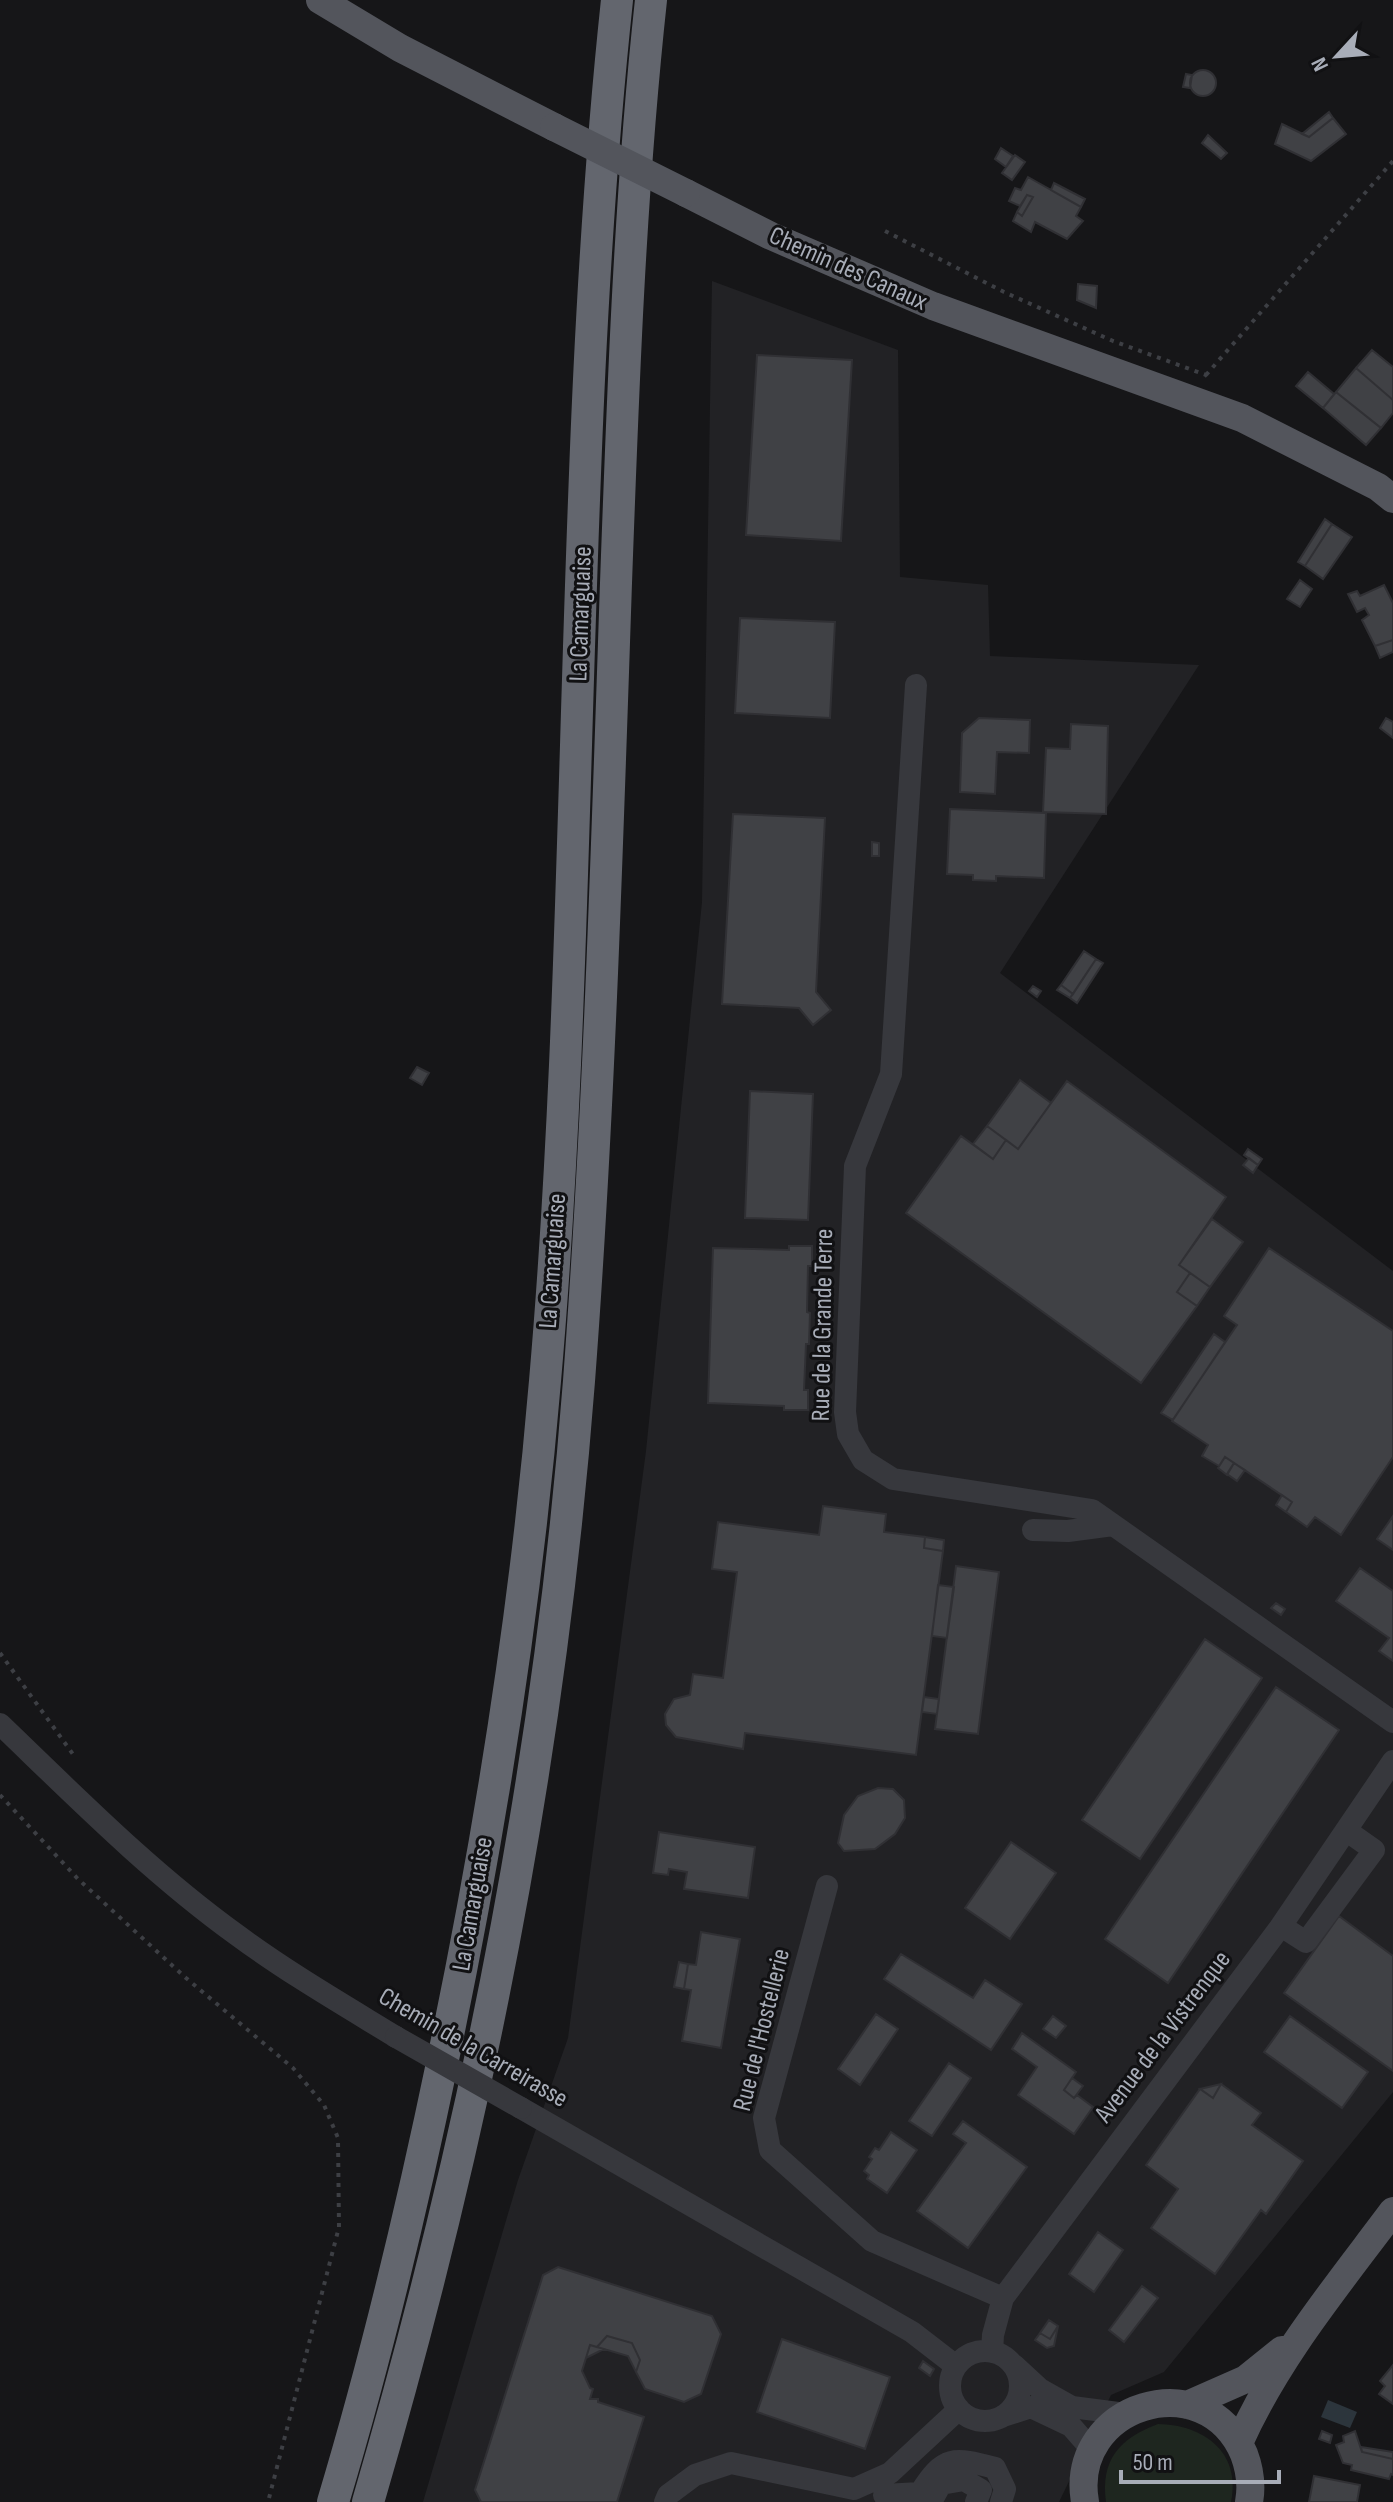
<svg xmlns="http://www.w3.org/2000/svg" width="1393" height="2502" viewBox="0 0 1393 2502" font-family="'Sofia Sans Condensed',sans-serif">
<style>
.built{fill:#222225}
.green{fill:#1e261f}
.water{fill:#2c353c}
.building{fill:#404145;stroke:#303034;stroke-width:2}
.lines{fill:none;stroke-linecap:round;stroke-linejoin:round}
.path{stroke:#3d3f44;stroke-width:4;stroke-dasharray:4 6;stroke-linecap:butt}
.minor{stroke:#37383d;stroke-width:22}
.major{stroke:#53555c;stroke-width:28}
.highway{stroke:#63666e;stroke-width:32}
.minor-bridge{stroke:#37383d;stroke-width:22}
.major-bridge{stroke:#53555c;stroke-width:28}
.labels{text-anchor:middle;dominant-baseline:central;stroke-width:6;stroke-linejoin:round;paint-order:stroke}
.street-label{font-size:26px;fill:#a8adb8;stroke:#111113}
</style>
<rect width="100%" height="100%" fill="#161618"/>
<path class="built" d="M712,281l186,69 2,227 88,8 2,71 209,9 -199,308 393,298v821l-229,280 -53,23 -52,107h-636l95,-322 50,-142 78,-587 56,-549z"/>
<path class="green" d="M1158,2424c46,1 83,28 73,78h-125c-6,-42 14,-64 52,-78z"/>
<path class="water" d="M1328,2400l29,12 -7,16 -29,-11z"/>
<path class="building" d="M1190 83a13 13 0 1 1 26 0a13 13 0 1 1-26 0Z
M1186,74l6,1 -2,13 -7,-1z
M1329,112l4,6 -24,19 -7,-3z
M1333,118l13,16 -35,27 -36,-17 7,-20 27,13z
M1208,135l19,18 -6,6 -19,-16z
M1001,148l12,8 -7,11 -11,-8z
M1015,155l10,7 -13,18 -10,-7z
M1028,177l53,30 -5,9 7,5 -16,18 -32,-17 -4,10 -18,-11 4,-9 5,4 11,-19 -6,-2 -7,11 -11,-5 6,-13 6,2z
M1054,183l31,16 -4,8 -30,-17z
M1027,195l6,2 -11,19 -5,-4z
M1078,284l19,2 -1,22 -19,-8z
M1372,350l21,17v33l-37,-32z
M757,355l95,5 -11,181 -95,-6z
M1356,368l37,32v13l-12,15 -45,-36z
M1308,372l26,22 -11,14 -27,-22z
M1336,392l45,36 -15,17 -43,-37z
M1325,519l7,5 -27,42 -7,-4z
M1332,524l20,13 -29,42 -18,-13z
M1300,580l12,9 -12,18 -13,-8z
M1384,585l9,18v37l-18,6 -13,-26 7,-5 -4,-7 -8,4 -9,-18 9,-3 3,5z
M740,618l95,4 -5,96 -95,-5z
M1393,640v12l-13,6 -5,-12z
M979,718l51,2 -1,33 -32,-1 -2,42 -35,-2 2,-59z
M1386,718l7,4v16l-13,-10z
M1071,724l37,2 -2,88 -63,-2 3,-64 24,1z
M950,809l96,4 -2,65 -48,-2v5l-23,-1v-5l-26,-1z
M733,814l92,4 -9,174 15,18 -18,15 -14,-17 -77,-4z
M872,842l7,1v13h-7z
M1084,951l12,8 -23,35 -12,-9z
M1096,959l7,4 -26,40 -7,-5z
M1061,985l12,9 -3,4 -13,-8z
M1033,986l8,5 -4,6 -8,-6z
M417,1067l12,6 -7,12 -12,-7z
M1020,1080l31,23 -33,46 -31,-23z
M1067,1081l159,116 -47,68 11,8 -13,19 20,14 -56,77 -235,-170 55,-77 32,23 13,-19 12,9z
M750,1091l63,3 -5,126 -63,-2z
M987,1126l19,14 -13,19 -20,-15z
M1248,1149l14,10 -4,6 -14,-10z
M1249,1158l9,7 -5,8 -10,-8z
M1212,1219l31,23 -33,45 -31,-22z
M789,1246h23v20h-4l-1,46 3,1 -1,31h-3l-2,46h4v20h-24v-4l-76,-3 5,-155 76,2z
M1269,1248l124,83v126l-52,78 -26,-18 -8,10 -21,-15 6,-10 -67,-45 -6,9 -17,-10 6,-11 -36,-24 65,-96 -13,-9z
M1190,1273l20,14 -13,19 -20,-14z
M1214,1334l11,8 -52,78 -12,-7z
M1225,1457l9,6 -7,12 -9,-7z
M1234,1463l11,7 -8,11 -10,-7z
M1282,1495l10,7 -6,10 -10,-7z
M823,1506l63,8 -2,18 41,5 -1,11 19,3 -27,204 -171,-22 -2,16 -67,-12 -10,-12 -1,-11 9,-15 16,-4 3,-21 30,4 14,-106 -25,-3 6,-47 101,13z
M1393,1516v34l-16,-11z
M925,1537l19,3 -1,11 -19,-3z
M956,1566l43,6 -21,162 -43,-5z
M1360,1568l33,23v70l-14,-10 10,-13 -53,-37z
M938,1585l16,2 -7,51 -15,-2z
M1276,1603l9,6 -4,6 -10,-7z
M1205,1639l57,39 -122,181 -58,-39z
M1276,1687l63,43 -171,253 -63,-44z
M924,1697l15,2 -2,15 -15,-2z
M878,1788l15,1 11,11 1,18 -10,16 -20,15 -31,2 -6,-8 6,-28 14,-19z
M659,1832l96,15 -7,51 -64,-9 3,-17 -18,-3 -1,6 -15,-2z
M1011,1842l45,31 -46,66 -45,-31z
M1339,1916l54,40v115l-109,-78z
M701,1932l39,7 -19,109 -39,-7 9,-51 -7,-1 4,-25 8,1z
M901,1954l72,44 12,-18 37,24 -31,46 -107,-71z
M679,1962l9,2 -4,25 -10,-2z
M876,2014l22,15 -38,56 -22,-16z
M1053,2016l13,10 -10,12 -13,-9z
M1290,2016l78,56 -26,36 -78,-56z
M1022,2033l54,39 -12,18 10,8 3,-3 16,12 -19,27 -56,-39 19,-28 -25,-18z
M949,2063l22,15 -39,58 -23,-15z
M1072,2078l11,8 -9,12 -10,-8z
M1221,2084l40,29 -9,12 51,36 -37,53 -5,-4 -46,64 -64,-46 27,-39 -32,-24 54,-76 13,9z
M1221,2084l-8,14 -13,-9z
M963,2121l64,46 -59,81 -51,-37 49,-68 -13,-9z
M891,2132l26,18 -30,43 -20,-14 2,-4 -5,-4 8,-12 -3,-2 6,-9 4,2z
M1098,2232l25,18 -29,42 -25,-18z
M558,2267l154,49 9,18 -20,60 -17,8 -39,-13 -9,-17 4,-12 -8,-17 -25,-7 -10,11 -7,-2 -8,26 8,17 3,1 -3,10h8v3l46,15 -27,85h-136l-6,-12 68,-215z
M1142,2286l16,12 -34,44 -15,-12z
M1049,2320l9,6 -8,13 -10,-6z
M1058,2326l-4,20 -7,2 -12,-8 5,-7 10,6z
M607,2336l25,7 8,17 -4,12 -8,-16 -31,-9z
M782,2339l108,38 -25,72 -108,-37z
M590,2345l14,4 -18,9z
M923,2361l11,8 -4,7 -11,-8z
M1393,2365v39l-14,-10 6,-8 -5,-5z
M1322,2431l10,4 -2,8 -11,-4z
M1355,2431l7,21 31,7v16l-2,-1 -2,5 -38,-9 1,-5 -9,-2 -7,-18 8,-3 -1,-6z
M1361,2447l32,5v7l-31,-7z
M1314,2476l46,9 -3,17h-48z"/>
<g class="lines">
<path class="path" d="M885,231l119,61 109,49 93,34 4,4
M1206,375l187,-214
M0,1653l75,104
M0,1795l78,84 108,99 107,90 31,37 14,33 1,89 -71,275"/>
<path class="minor" d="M916,685l-25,389 -36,92 -10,246 3,22 15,26 30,19 199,31 301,212
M1033,1530l35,1 45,-6
M0,1724c76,73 151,149 237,211 50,37 105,69 159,102
M827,1886l-63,232 6,32 102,91 131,57
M1281,1926l25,16 68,-92 -27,-19
M521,2108l391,224 44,34
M950 2386a35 35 0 1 1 70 0a35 35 0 1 1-70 0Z
M992,2352l1,-17 10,-37 278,-372 112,-165
M1014,2365l26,24 32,18 54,7
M1003,2416l28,-9 40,19 21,24
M884,2495l36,-2c24,-38 33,-36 75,-25l10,21 -4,13
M665,2502l3,-7 27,-20 36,-12 123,26 36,-16 69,-64
M931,2502l10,-18 23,-4 17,10 -5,12"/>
<path class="major" d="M320,0l80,48 154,79
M686,193l85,43 162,70 309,112 136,69 15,12
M1187,2405l59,-26 36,-29
M1239,2443c38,-85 98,-157 154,-232
M1085,2502c-17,-97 120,-140 159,-48 6,16 8,32 5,48"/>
<path class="highway" d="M333,2502c44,-146 79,-294 110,-443 47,-224 83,-450 102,-678 40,-459 23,-922 72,-1381
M368,2502c107,-365 182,-741 211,-1121 20,-265 28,-532 37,-798 7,-195 14,-390 35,-583"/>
<path class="minor-bridge" d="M396,2037l125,71"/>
<path class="major-bridge" d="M554,127l132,66"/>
</g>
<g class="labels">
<g class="street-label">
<text transform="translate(848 269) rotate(24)">Chemin des Canaux</text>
<text transform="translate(581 614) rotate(-88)">La Camarguaise</text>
<text transform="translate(553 1261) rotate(-86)">La Camarguaise</text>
<text transform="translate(823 1325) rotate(-89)">Rue de la Grande Terre</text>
<text transform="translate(473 1904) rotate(-80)">La Camarguaise</text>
<text transform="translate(762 2030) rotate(-76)">Rue de l'Hostellerie</text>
<text transform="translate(1163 2037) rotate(-53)">Avenue de la Vistrenque</text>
<text transform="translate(473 2048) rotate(30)">Chemin de la Carreirasse</text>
</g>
</g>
<g transform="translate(1337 56) rotate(244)" stroke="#111113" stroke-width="6" paint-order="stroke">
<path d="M0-6L14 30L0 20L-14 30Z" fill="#a8adb8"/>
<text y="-12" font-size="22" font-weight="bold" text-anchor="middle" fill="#a8adb8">N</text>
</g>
<path d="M1121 2470v12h158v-12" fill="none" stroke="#a8adb8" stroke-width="4"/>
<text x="1133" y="2470" font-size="24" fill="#a8adb8" stroke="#111113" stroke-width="6" paint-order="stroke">50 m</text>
</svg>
